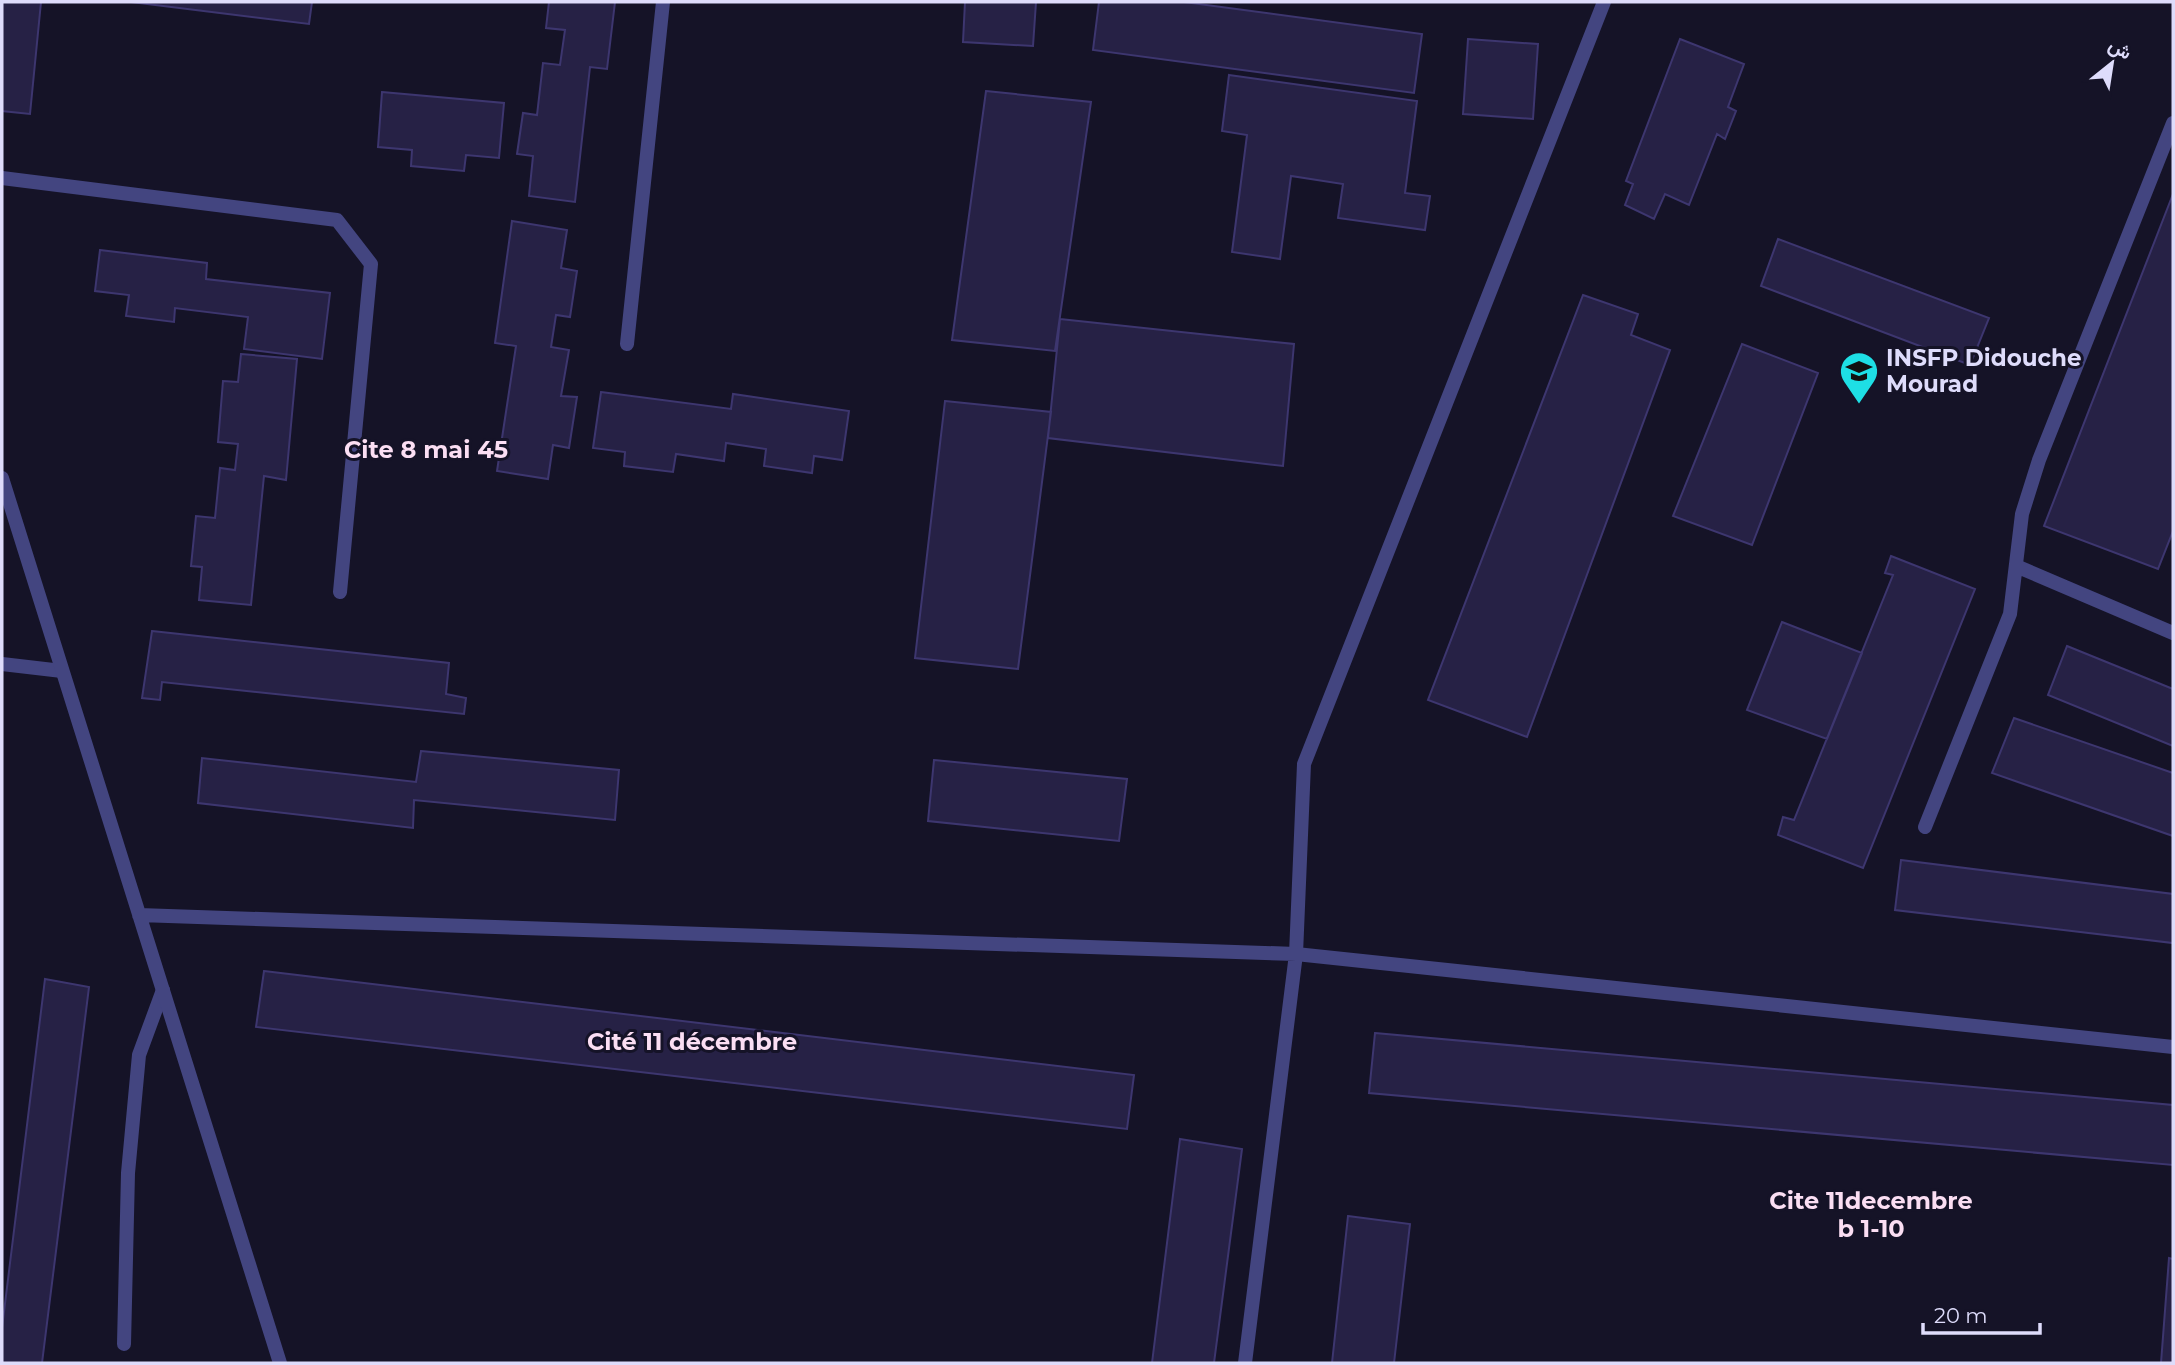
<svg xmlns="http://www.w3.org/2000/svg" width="2175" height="1365" viewBox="0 0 2175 1365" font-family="Montserrat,Vazirmatn,sans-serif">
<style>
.building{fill:#262145;stroke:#3d366f;stroke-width:2}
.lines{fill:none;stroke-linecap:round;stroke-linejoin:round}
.service{stroke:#434580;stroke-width:14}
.minor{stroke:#434580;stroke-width:14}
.labels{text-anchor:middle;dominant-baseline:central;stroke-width:6;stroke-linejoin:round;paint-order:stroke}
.poi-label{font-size:23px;font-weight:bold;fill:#dedcfb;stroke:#151327;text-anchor:start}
.neighbourhood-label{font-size:24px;font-weight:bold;fill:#fbdef3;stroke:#151327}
</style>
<rect width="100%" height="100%" fill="#151327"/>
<path class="building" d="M2,2h39l-11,112 -28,-3z
M131,2h181l-3,22z
M549,2h66l-8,67 -17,-2 -15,135 -46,-6 4,-40 -16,-2 6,-41 14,2 6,-52 17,2 5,-35 -19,-2z
M965,2h71l-3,44 -70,-4z
M1099,2h85l238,32 -8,59 -321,-43z
M1468,39l70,5 -5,75 -70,-5z
M1680,39l64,25 -16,43 8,4 -11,28 -8,-5 -28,71 -24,-11 -11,25 -29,-14 8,-21 -7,-3z
M1229,75l188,26 -12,92 25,3 -5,34 -87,-12 5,-34 -52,-8 -11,83 -48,-7 15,-117 -25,-4z
M986,91l105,11 -36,249 -103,-11z
M382,92l122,11 -5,55 -33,-3 -2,16 -53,-5 1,-16 -34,-3z
M2173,194v337l-15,38 -114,-43z
M512,221l55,9 -6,38 16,3 -7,46 -14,-2 -5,32 18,3 -8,46 16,1 -8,51 -16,-3 -5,34 -51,-8 19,-125 -21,-3z
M1778,239l211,79 -19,47 -209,-79z
M100,250l107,13 -1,16 124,14 -8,66 -78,-10 4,-32 -73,-9 -1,14 -48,-6 3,-21 -34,-4z
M1583,295l55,19 -7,21 39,15 -143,387 -99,-37z
M1060,319l234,25 -11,122 -235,-28z
M1742,344l76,29 -66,172 -79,-29z
M241,354l56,5 -11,121 -22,-4 -13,129 -52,-5 3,-33 -11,-1 5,-50 19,2 5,-50 15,2 3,-26 -20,-2 5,-61 15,1z
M601,392l130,17 2,-15 116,17 -7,49 -28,-4 -2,17 -48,-7 2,-17 -40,-6 -2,18 -48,-7 -3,18 -49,-6 1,-14 -32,-4z
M945,401l106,11 -33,257 -103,-11z
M1891,556l84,33 -112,279 -85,-33 5,-18 11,3 99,-245 -8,-2z
M1782,622l80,31 -35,86 -80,-29z
M152,631l297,32 -3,31 20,4 -2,16 -302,-32 -2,18 -18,-2z
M2067,646l106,43v57l-125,-51z
M2014,718l159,55v63l-181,-63z
M421,751l198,19 -4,50 -201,-20 -1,28 -215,-25 4,-45 214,24z
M934,760l193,19 -8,62 -191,-20z
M1901,860l272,34v49l-278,-33z
M264,971l870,104 -7,54 -871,-102z
M45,979l44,8 -47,376h-40v-35z
M1375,1033l798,72v60l-804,-72z
M1180,1139l62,10 -28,214h-62z
M1348,1216l62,8 -16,139h-62z
M2169,1258l4,1v104h-12z"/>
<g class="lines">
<path class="service" d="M2,178l335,42 34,44 -31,328
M627,344l36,-342
M2016,566l157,67
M2,664l60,7
M1925,827l85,-213 12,-100 17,-54 134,-337
M124,1344l4,-171 11,-118 24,-65"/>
<path class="minor" d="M2,478l278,885
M139,915l1157,39 877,93
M1245,1363l51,-409 8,-190 300,-762"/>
</g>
<defs>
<g id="university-pin" transform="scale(2.0125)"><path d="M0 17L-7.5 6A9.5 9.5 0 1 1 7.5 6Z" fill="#1edfe5" stroke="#151327"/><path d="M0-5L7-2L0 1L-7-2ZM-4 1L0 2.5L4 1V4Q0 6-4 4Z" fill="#111"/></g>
</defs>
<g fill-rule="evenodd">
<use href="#university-pin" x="1859" y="371"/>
</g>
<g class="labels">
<g class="poi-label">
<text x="1886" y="358">INSFP Didouche<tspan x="1886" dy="26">Mourad</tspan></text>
</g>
<g class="neighbourhood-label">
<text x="426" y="449">Cite 8 mai 45</text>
<text x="692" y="1041">Cité 11 décembre</text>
<text x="1871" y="1200">Cite 11decembre<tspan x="1871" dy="28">b 1-10</tspan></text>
</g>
</g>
<rect width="2175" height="1365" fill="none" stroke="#dedcfb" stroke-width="7"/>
<g transform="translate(2112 63) rotate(30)" stroke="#151327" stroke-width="5" paint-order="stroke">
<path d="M0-5L12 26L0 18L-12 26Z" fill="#dedcfb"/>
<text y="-10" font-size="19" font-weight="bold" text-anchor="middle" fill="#dedcfb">ش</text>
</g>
<path d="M1923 1323v10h117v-10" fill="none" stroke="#dedcfb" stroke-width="3.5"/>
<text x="1934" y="1323" font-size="21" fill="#dedcfb" stroke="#151327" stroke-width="5" paint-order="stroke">20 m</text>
</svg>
